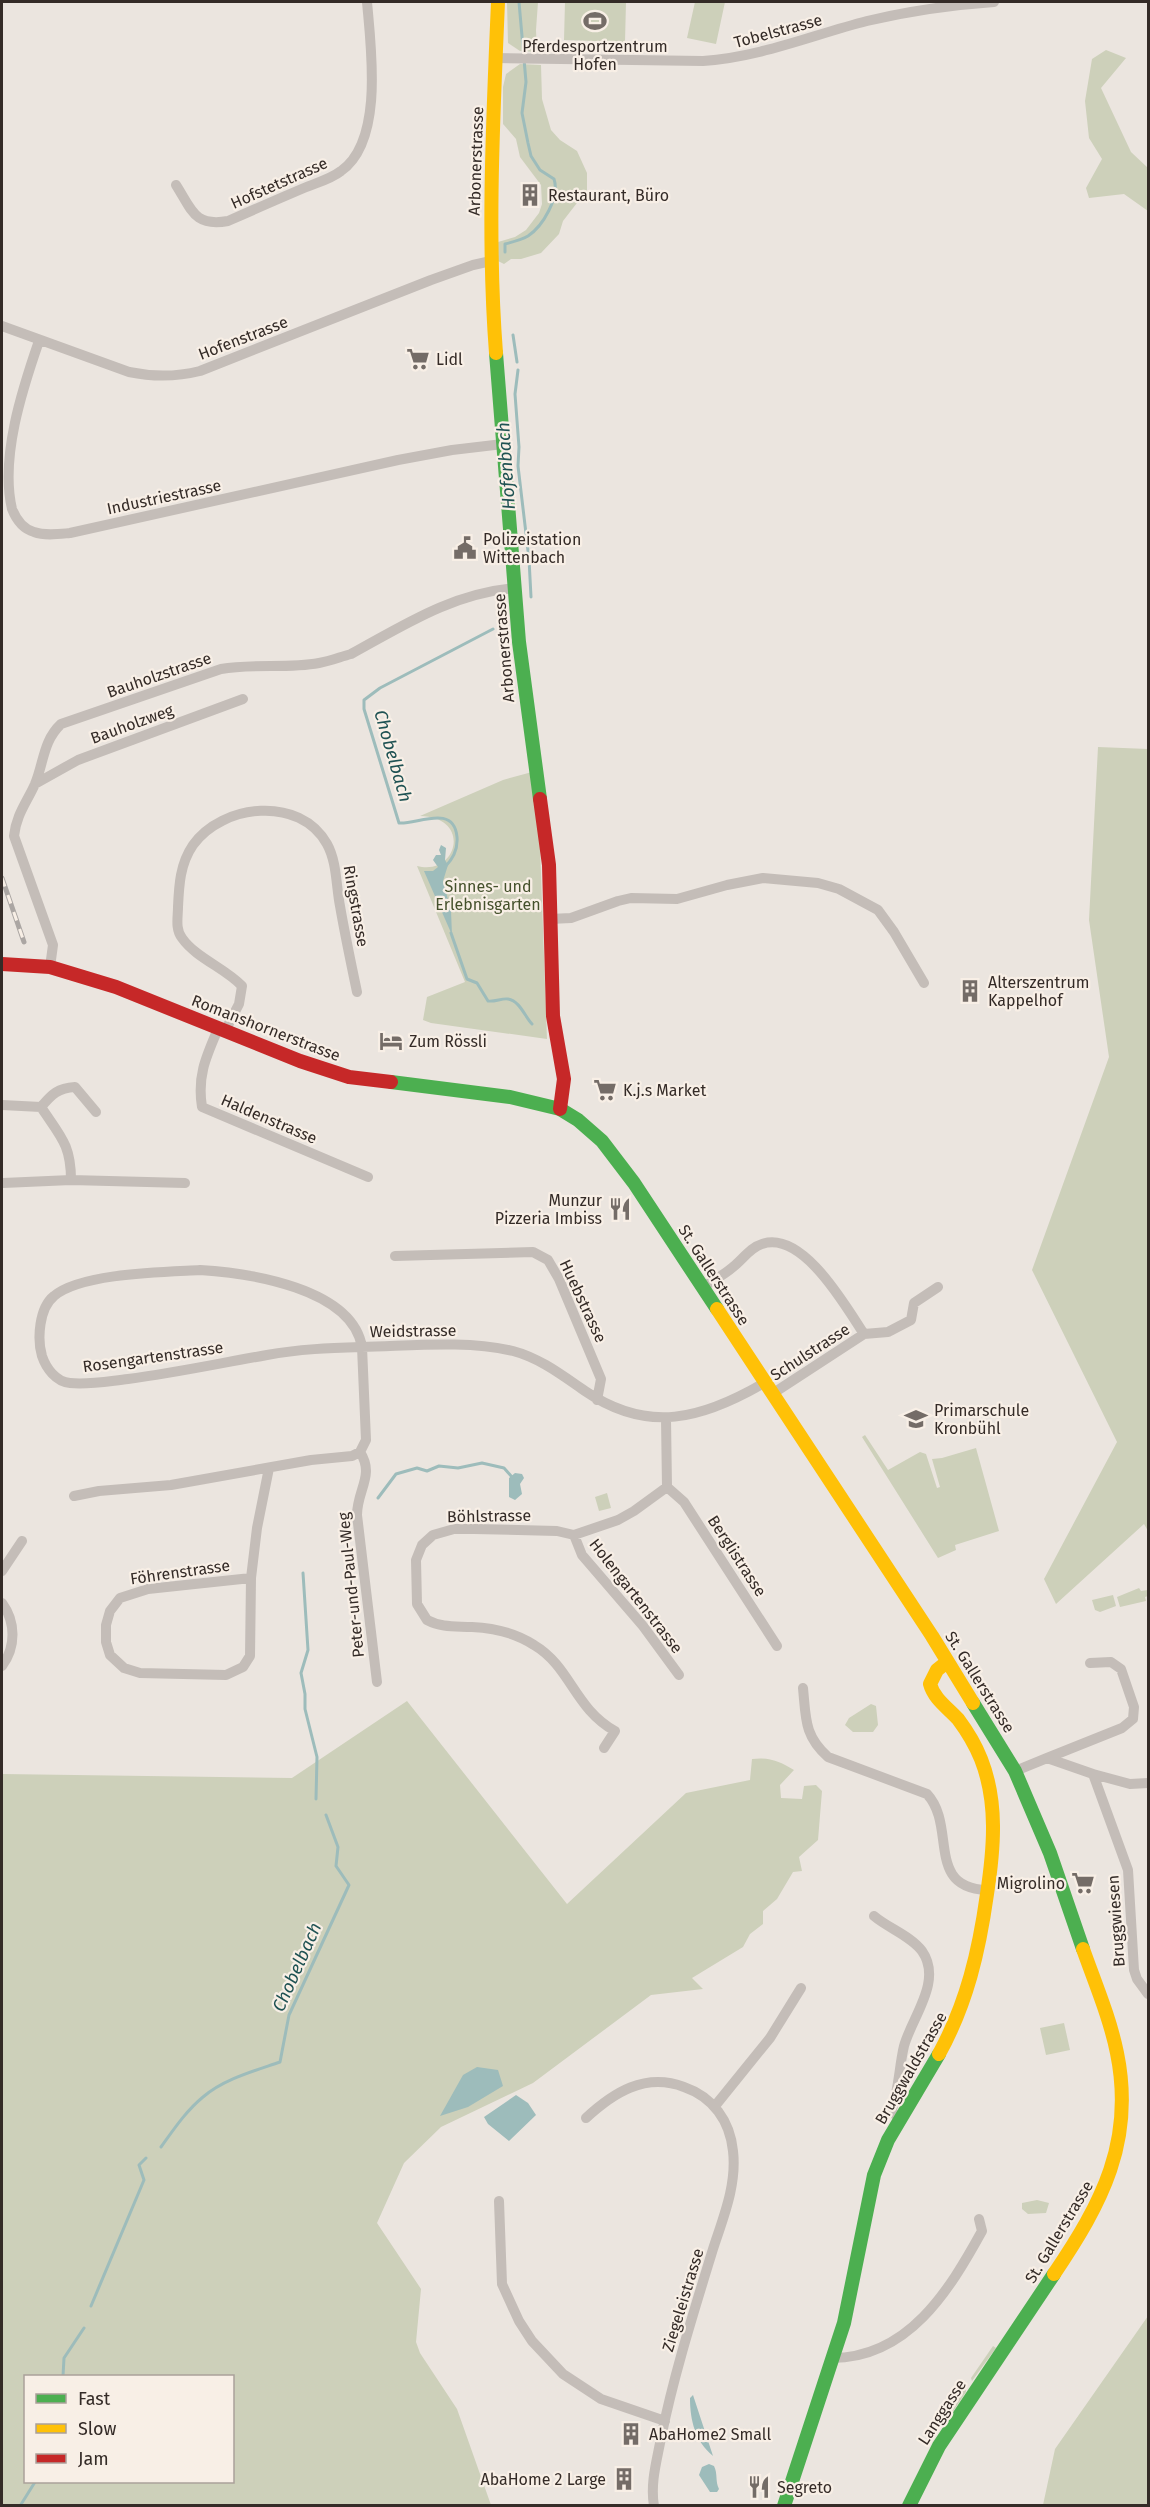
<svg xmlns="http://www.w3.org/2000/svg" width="1150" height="2507" viewBox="0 0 1150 2507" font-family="'Fira Sans',sans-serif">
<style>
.green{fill:#cdd0ba;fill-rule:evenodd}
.water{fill:#9dbcbb}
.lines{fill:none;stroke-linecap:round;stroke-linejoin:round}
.stream{stroke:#9dbcbb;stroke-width:3}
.street{stroke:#c4bdb8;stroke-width:10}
.fast{stroke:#4caf50;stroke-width:14}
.slow{stroke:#ffc107;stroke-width:14}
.jam{stroke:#c62828;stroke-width:14}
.rail-casing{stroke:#aba6a3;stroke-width:5}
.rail{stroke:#f8efe6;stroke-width:3;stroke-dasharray:9;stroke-linecap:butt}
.labels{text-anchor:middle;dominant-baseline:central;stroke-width:4.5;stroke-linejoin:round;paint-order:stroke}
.street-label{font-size:16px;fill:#342b27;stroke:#f8efe6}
.poi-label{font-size:16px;fill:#342b27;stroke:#f8efe6;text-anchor:start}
.park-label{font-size:16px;fill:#45512c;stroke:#f8efe6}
.water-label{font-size:18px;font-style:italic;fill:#1f5253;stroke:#f8efe6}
</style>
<rect width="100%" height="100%" fill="#ebe5df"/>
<path class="green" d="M507,2h31l-2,28 1,22 -17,-1 -12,-8z
M565,2h61l-1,40 -61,-2z
M695,2h30l-9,42 -29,-6z
M1106,50l20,8 -25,30 30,64 17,16v43l-24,-17 -35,4 -3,-10 16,-29 -13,-21 -4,-37 7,-42z
M520,64l21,1 1,34 9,31 9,10 17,11 10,22v17l-24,31 -4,13 -18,19 -20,6h-10l-7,5 -6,-3v-19l17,-5 11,-7 13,-17 3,-9 -1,-19 -21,-28 -4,-18 -13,-15v-37l3,-13z
M1098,747l50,2v782l-4,-7 -88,80 -12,-25 73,-137 -85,-172 77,-213 -20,-137z
M532,772l7,47 8,220 -116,-16 -8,-3 4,-23 38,-15 -48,-116c40,11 56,-49 3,-50l83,-36z
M865,1435l23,35 32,-18 6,2 11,34 3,-1 -8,-28 10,-1 34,-10 23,83 -44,14 1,5 -18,8 -76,-121z
M607,1493l4,15 -12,3 -4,-14z
M1139,1588l2,3 7,-1v6l-3,1 1,4 -26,6 -3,-10z
M1113,1595l3,11 -16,6 -5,-2 -3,-10z
M407,1701l160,203 119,-111 64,-13 2,-21c17,-2 27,2 42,11l-14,15 1,13 21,1 2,-13 12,-1 6,6 -4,49 -19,17 3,14 -9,1 -16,27 -14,12v13l-13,10 -7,13 -51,31 11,11 -52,6 -118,88 -92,44 -37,36 -27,60 44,66 -5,53 4,11 37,56 34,96 -489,1v-732l290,4zM26,2376h206v106h-206z
M871,1704l5,2 2,19 -5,7h-20l-8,-7 4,-7z
M1064,2023l6,27 -24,5 -6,-27z
M1037,2200l12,3 -3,10 -18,1 -6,-5v-6z
M1148,2316v189h-105l12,-56z
M993,2346l3,2 -24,33 -1,-3z
M966,2389v3l-18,27 -4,-2 19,-27z"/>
<path class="water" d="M441,845l5,3 -1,12 3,5 -5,16 8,30 1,24 -28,-64h9l5,-4 -5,-7 3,-5h5l-2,-5z
M515,1473l7,1 2,4 -4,6 2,10 -7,6 -6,-3v-19z
M477,2067l21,3 5,16 -35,21 -28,9 23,-41z
M516,2095l12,8 8,12 -27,26 -21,-17 -4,-7z
M693,2395l20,61c-18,-15 -23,-36 -23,-58z
M709,2464l5,2c4,8 1,15 5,23l-2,3h-7l-11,-17 3,-8z"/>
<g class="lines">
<path class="stream" d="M505,252v-8c8,-2 16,-4 23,-8 15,-10 32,-39 26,-57l-14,-9 -9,-14 -3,-13 -6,-30 4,-31 -7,-80
M513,335l4,27
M518,370l-3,24 4,53 -1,19 11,93 2,38
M445,867c8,-8 13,-18 12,-30 -3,-34 -41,-12 -58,-14l-35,-114v-9l16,-12 113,-59
M451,933l16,46 10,4 11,18c7,1 14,-3 20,-2 12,2 17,18 24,25
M378,1498l18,-24 21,-6 10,3 12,-5 19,2 24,-5 22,5 8,9
M303,1573l5,77 -7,23 4,21v15l12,48 -1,42
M161,2147c13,-18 25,-36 42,-50 21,-18 51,-26 77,-35l9,-47 60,-130 -13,-19 2,-19 -12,-32
M91,2306l53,-126 -5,-15 7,-7
M63,2376l1,-18 20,-30
M20,2506l15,-24"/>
<path class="street" d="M495,58l208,3c58,-4 109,-26 164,-40 42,-10 84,-16 127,-19
M176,185c16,25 18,42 52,36 25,-11 50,-22 76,-33 12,-5 27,-9 37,-17 43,-30 30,-123 26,-169
M2,326l127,46c24,5 47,5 71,-1l231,-91 42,-15 18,-4
M39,341c-17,49 -39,117 -27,168 4,10 11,20 22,23 11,4 25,2 36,1l328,-73 54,-10 51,-6
M35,784l43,-24 165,-61
M550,919l21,-1 47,-17 13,-3 46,1 50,-14 36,-7 55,5 21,6 39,21 16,22 30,51
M50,967l3,-22 -39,-109c2,-21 13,-34 21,-52 9,-22 8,-43 26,-60l160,-55c33,-6 66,0 98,-6 11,-2 21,-6 32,-9 53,-29 102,-61 164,-66
M218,1029c-12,28 -21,47 -16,78l166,70
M225,1031l14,-27 3,-18c-17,-18 -46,-28 -60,-48 -7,-9 -4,-21 -4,-31 1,-22 2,-43 15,-62 29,-41 107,-50 134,-1 10,18 9,42 13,62 5,29 11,57 17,86
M2,1105l39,2c19,29 30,37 30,73
M41,1107c11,-13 17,-19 34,-20l21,25
M3,1183l68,-3 114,3
M395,1256l138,-4 15,8 11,19 42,100 -4,21
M200,1270c49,3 152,18 162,77 -32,1 -63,2 -95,8 -46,8 -92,18 -139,24 -19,2 -39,6 -58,4 -14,-1 -24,-15 -28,-27 -5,-17 -3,-48 12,-60 27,-23 110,-24 146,-26z
M702,1288c10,-7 22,-13 31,-21 9,-7 18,-20 29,-23 41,-14 84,63 102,90
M772,1394l92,-60 24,-2 23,-12 3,-17 24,-16
M360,1452c15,23 -3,38 -3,63l20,167
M667,1487l17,15 93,144
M74,1496l25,-5 72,-6 140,-25 41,-4 8,-4 6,-12 -4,-93c49,-1 103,-7 151,4 27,7 50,25 72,40 63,43 117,28 179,-8
M574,1535l8,20 61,71 36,49
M2,1571l20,-30
M251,1578l-103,11 -28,9 -10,13 -4,14v17l4,13 14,13 16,5 86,2 17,-8 7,-11 1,-78 6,-50 12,-60
M2,1603c14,19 14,44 0,63
M803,1688c3,30 1,48 25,69l99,37c30,32 -2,94 60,96
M604,1748l11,-17c-41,-23 -44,-64 -81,-86 -18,-12 -41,-17 -62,-18 -16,-1 -30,1 -45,-7l-10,-16 -1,-44 6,-15 11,-10 21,-6h20l83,2 17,4 44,-15 16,-9 33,-24 -1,-68
M1047,1758l75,-30 11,-9 1,-12 -13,-38 -10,-7 -21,1
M1015,1771l32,-13 46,16 35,96 6,100 3,9 11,15
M1093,1774l37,10 18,-1
M874,1916c14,12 37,20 48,35 21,30 -10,66 -18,95 -5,21 -5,43 -12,63l1,4 8,6
M715,2106l55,-68 31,-50
M586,2118c27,-25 59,-46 98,-31 29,10 46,34 49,64 4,34 -10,67 -20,98 -19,62 -39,125 -52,189 -4,22 -11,45 -7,68
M499,2201l3,83 17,37 13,20 31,33 38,25 64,22
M832,2358c76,0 117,-67 150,-127l-3,-12"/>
<path class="fast" d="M496,353l23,289 21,157
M391,1082l119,15 50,12 18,11 24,21 32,42 83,126
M973,1703l42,68 35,82 33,96
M784,2506l60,-183 30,-148 14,-35 51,-86
M909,2506l30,-60 115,-172"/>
<path class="slow" d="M496,353c-9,-117 -3,-233 2,-351
M717,1309l215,327 41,67
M939,2054c28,-51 40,-103 48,-160 7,-46 11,-92 -6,-135 -6,-15 -14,-28 -23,-40 -10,-11 -24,-20 -28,-35l7,-14 10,-8
M1054,2274c48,-71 81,-133 63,-221 -7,-35 -22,-70 -34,-104"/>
<path class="jam" d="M540,799l9,66 4,151 11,63 -4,30
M2,964l48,3 66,20 184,74 49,16 42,5"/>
<g class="rail-casing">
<path id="rail" d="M2,878l22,64"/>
</g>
<use href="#rail" class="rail"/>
</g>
<defs>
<g id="stadium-bare" transform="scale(1.8)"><path d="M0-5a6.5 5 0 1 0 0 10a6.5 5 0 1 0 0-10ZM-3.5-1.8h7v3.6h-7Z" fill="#746c67" stroke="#f8efe6" stroke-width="2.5" paint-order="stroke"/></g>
<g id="building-bare" transform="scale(1.8)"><path d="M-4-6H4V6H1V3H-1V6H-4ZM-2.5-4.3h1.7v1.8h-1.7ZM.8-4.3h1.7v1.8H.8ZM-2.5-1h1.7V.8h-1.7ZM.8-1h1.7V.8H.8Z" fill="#746c67" stroke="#f8efe6" stroke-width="2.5" paint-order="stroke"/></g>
<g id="supermarket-bare" transform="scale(1.8)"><path d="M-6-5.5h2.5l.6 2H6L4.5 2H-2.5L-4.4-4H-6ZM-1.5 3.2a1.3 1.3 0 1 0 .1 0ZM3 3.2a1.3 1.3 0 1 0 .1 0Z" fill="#746c67" stroke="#f8efe6" stroke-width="2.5" paint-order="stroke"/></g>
<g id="civic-bare" transform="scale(1.8)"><path d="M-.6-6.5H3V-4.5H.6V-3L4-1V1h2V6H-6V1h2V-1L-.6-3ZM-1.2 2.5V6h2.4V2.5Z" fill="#746c67" stroke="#f8efe6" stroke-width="2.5" paint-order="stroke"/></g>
<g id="hotel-bare" transform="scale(1.8)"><path d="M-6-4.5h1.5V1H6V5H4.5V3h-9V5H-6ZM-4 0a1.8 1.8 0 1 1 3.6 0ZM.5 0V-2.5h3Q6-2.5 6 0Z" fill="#746c67" stroke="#f8efe6" stroke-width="2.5" paint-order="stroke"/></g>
<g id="restaurant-bare" transform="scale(1.8)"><path d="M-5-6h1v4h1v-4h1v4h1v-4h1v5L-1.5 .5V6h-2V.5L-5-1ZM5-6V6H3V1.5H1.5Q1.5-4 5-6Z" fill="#746c67" stroke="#f8efe6" stroke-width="2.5" paint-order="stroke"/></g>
<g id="school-bare" transform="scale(1.8)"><path d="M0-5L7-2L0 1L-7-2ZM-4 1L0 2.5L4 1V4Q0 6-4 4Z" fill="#746c67" stroke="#f8efe6" stroke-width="2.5" paint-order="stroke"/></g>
</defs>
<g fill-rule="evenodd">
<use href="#stadium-bare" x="595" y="21"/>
<use href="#building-bare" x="530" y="195"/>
<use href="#supermarket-bare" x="418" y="359"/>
<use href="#civic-bare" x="465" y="548"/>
<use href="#building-bare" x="970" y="991"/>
<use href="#hotel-bare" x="391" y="1041"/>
<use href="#supermarket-bare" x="605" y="1090"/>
<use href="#restaurant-bare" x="620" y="1209"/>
<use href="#school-bare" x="916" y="1419"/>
<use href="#supermarket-bare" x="1083" y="1883"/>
<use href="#building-bare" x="631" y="2434"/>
<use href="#building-bare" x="624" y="2479"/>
<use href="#restaurant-bare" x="759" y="2487"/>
</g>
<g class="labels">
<g class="street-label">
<text transform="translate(778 31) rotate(-15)">Tobelstrasse</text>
<text transform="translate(476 161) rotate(-88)">Arbonerstrasse</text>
<text transform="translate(279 183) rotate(-24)">Hofstetstrasse</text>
<text transform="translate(243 338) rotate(-21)">Hofenstrasse</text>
<text transform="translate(164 497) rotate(-12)">Industriestrasse</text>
<text transform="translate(504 648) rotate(-95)">Arbonerstrasse</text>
<text transform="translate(159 675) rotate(-19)">Bauholzstrasse</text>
<text transform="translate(132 724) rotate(-20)">Bauholzweg</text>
<text transform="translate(356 906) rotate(80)">Ringstrasse</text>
<text transform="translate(266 1028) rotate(21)">Romanshornerstrasse</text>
<text transform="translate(269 1119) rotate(23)">Haldenstrasse</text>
<text transform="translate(714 1275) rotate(57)">St. Gallerstrasse</text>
<text transform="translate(583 1301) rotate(65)">Huebstrasse</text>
<text transform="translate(413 1331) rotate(-1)">Weidstrasse</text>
<text transform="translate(810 1352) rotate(-33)">Schulstrasse</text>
<text transform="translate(153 1357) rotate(-8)">Rosengartenstrasse</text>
<text transform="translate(489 1516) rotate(-1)">Böhlstrasse</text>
<text transform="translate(737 1556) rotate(57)">Berglistrasse</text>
<text transform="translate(180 1572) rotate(-8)">Föhrenstrasse</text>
<text transform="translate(351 1585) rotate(-96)">Peter-und-Paul-Weg</text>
<text transform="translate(636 1596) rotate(52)">Holengartenstrasse</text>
<text transform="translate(980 1682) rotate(58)">St. Gallerstrasse</text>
<text transform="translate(1116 1921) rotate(-94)">Bruggwiesen</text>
<text transform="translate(911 2068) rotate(-60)">Bruggwaldstrasse</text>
<text transform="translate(1059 2232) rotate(-59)">St. Gallerstrasse</text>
<text transform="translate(683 2300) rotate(-73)">Ziegeleistrasse</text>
<text transform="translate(942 2412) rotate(-57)">Langgasse</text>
</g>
<g class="poi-label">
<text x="595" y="46" text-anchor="middle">Pferdesportzentrum<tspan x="595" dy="18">Hofen</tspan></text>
<text x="548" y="195">Restaurant, Büro</text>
<text x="436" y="359">Lidl</text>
<text x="483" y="539">Polizeistation<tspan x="483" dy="18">Wittenbach</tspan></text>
<text x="988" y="982">Alterszentrum<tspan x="988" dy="18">Kappelhof</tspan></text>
<text x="409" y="1041">Zum Rössli</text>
<text x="623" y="1090">K.j.s Market</text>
<text x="602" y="1200" text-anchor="end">Munzur<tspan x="602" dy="18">Pizzeria Imbiss</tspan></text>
<text x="934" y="1410">Primarschule<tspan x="934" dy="18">Kronbühl</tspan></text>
<text x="1065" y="1883" text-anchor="end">Migrolino</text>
<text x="649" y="2434">AbaHome2 Small</text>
<text x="606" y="2479" text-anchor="end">AbaHome 2 Large</text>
<text x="777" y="2487">Segreto</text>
</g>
<g class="park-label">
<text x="488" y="886">Sinnes- und<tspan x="488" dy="18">Erlebnisgarten</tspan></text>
</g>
<g class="water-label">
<text transform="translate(506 466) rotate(-94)">Hofenbach</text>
<text transform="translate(393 756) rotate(74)">Chobelbach</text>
<text transform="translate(297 1967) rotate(-66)">Chobelbach</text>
</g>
</g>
<rect width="1150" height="2507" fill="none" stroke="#342b27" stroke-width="6"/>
<rect x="24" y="2375" width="210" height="108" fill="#f8efe6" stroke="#aaa19a" stroke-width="1.5"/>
<rect x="36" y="2394" width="30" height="9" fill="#4caf50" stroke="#aaa19a" stroke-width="1.5"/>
<text x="78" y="2405" font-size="18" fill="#342b27">Fast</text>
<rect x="36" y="2424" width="30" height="9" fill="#ffc107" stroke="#aaa19a" stroke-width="1.5"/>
<text x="78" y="2435" font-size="18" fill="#342b27">Slow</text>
<rect x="36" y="2454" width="30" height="9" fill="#c62828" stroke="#aaa19a" stroke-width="1.5"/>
<text x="78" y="2465" font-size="18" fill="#342b27">Jam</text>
</svg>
